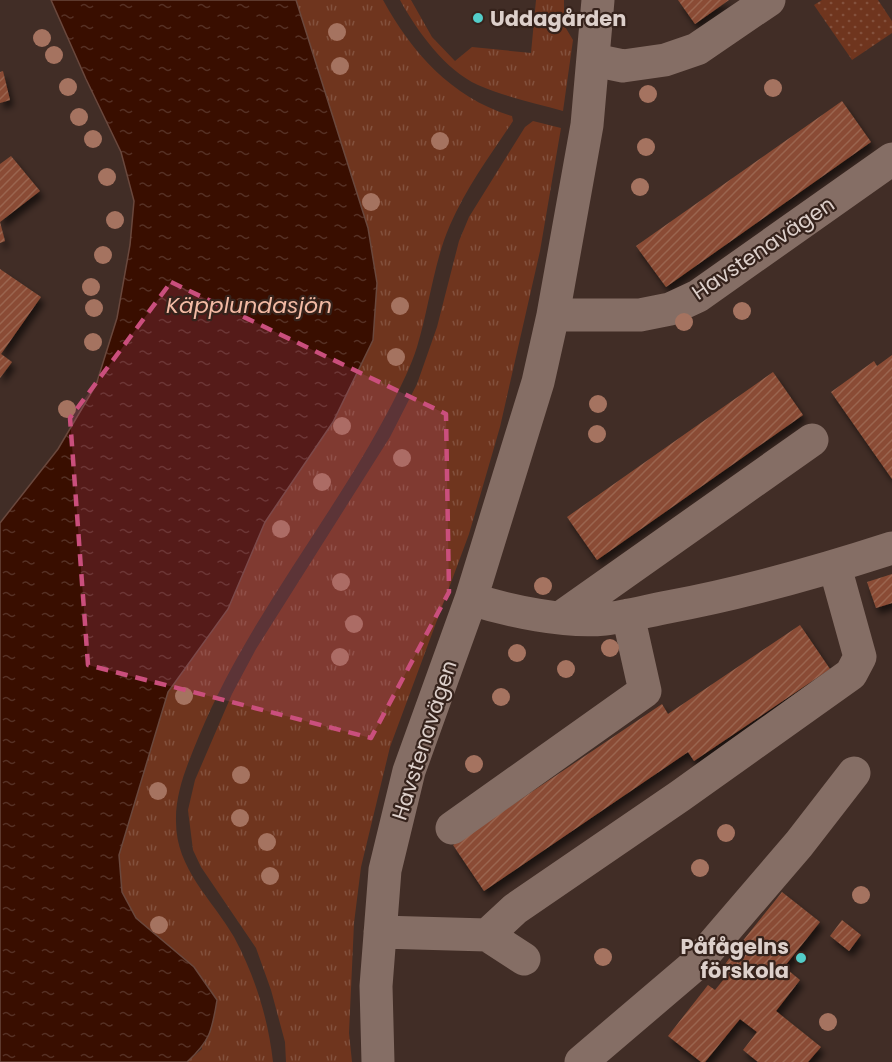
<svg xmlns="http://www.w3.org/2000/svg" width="892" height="1062" viewBox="0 0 892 1062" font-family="Poppins,sans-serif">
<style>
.grass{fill:url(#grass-tufts)}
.park{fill:url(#park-dots)}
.water{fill:url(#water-ripples);stroke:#6a483d;stroke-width:1.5}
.building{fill:url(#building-hatch);filter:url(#shadow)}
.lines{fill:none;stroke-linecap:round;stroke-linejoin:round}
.minor{stroke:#856e65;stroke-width:33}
.tree{fill:#a57360}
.marked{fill:#ca4f7d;fill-opacity:0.2;stroke:#ca4f7d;stroke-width:4.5;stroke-dasharray:12 8;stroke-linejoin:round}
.poi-dot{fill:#53cdc9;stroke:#36231c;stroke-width:2}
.labels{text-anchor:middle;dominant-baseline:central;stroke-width:4.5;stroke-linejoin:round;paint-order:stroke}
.poi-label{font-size:21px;font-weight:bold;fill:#ddd0cb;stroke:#36231c;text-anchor:start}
.street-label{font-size:21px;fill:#ddd0cb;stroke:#36231c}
.water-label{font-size:22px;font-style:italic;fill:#f3baa4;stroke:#36231c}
</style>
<defs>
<pattern id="grass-tufts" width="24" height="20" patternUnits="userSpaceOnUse" patternTransform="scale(1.5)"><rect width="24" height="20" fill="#6f351e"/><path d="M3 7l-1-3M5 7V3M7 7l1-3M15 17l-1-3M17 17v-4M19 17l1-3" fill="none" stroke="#83513d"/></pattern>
<pattern id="park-dots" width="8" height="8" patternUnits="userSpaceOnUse" patternTransform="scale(1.5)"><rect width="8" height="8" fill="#6f351e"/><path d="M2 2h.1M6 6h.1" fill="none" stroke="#83513d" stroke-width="1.8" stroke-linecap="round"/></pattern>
<pattern id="water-ripples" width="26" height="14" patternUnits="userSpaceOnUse" patternTransform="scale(1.5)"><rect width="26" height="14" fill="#390e00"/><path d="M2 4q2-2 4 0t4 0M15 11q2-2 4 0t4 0" fill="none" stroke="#553024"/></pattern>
<pattern id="building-hatch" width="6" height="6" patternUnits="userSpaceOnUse" patternTransform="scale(1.5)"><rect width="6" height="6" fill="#8a4c34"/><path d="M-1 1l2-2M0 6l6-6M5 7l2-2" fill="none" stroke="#9a6550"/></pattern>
<filter id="shadow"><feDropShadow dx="3.5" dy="6" stdDeviation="3" flood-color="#0009"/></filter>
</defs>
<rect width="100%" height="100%" fill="#412d26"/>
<path class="grass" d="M296,0h87c29,53 69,98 129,116l1,5c-22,33 -47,67 -63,104 -16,36 -21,83 -33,122 -6,19 -16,39 -25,57 -59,114 -144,213 -193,332 -11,27 -24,56 -23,86 0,47 36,77 58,115 21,39 34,81 39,125h-86l15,-13 -8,-82 -58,-49 -14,-26 -3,-37 49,-163 60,-83 37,-87 68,-100 -24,-375z
M400,0h11l21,37 23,24 17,-14 59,6 5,-53h28v25l9,15 -10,71c-28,-8 -58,-14 -85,-26 -33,-15 -61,-54 -78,-85z
M533,121l28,7 -21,123 -40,176 -31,107 -79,213 -29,120 -7,56 -5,110 3,29h-66l-1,-20 -14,-52 -15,-42 -55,-81 -8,-17 -5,-40 7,-30 37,-86 24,-45 134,-212 27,-53 20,-57 22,-86 10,-24 56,-90z"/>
<path class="park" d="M822,0h56l14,21v12l-40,27 -38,-55z"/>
<path class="water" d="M51,0h245l72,228 9,55 -4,57 -40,82 -68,100 -37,87 -60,83 -49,163 3,37 14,26 58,49 23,33c-5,31 -7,41 -30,62h-187v-539l58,-74 38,-64 21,-67 13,-73 4,-44 -13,-49 -35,-73z"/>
<path class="building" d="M678,0h51l-34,24z
M3,71l7,29 -10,3v-31z
M842,101l29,41 -205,145 -30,-41z
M11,156l29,35 -40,31v-58z
M0,222l5,19 -5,2z
M0,269l41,28 -40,57 11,8 -12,16z
M892,355v124l-61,-87 43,-31 3,5z
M773,372l30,43 -206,145 -30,-43z
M892,574v29l-16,5 -9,-26z
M800,625l30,44 -136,92 -6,-9 -204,139 -31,-46 209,-141 6,10z
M782,892l38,30 -36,45 16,13 -24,31 45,36 -13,15h-50l-15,-12 14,-18 -17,-13 -35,43h-4l-33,-26 40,-51 7,5 9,-11 -6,-5 13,-18 8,7 10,-13 -8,-7z
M842,920l19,15 -12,16 -19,-15z"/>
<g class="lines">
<path class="minor" d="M594,60l29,6 42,-6 32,-11 72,-49
M553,315h87l30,-6 28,-13 194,-137
M471,599c38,12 94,24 134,20 21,-2 42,-8 63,-12 76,-14 150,-35 224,-59
M560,618l252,-178
M452,828l193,-137 -17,-76
M380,932l107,3 37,24
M487,935l28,-26 165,-113 171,-122 9,-17 -25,-90
M378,1062l-2,-76 9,-116 24,-99 62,-172 67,-217 15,-67 34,-190 11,-125
M581,1062l115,-98 103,-120 55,-71"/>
</g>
<g class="tree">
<circle cx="337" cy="32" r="9"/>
<circle cx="42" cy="38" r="9"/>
<circle cx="54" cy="55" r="9"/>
<circle cx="340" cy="66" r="9"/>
<circle cx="68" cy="87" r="9"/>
<circle cx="773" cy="88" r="9"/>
<circle cx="648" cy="94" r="9"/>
<circle cx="79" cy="117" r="9"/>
<circle cx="93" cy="139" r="9"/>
<circle cx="440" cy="141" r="9"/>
<circle cx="646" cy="147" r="9"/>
<circle cx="107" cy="177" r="9"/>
<circle cx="640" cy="187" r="9"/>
<circle cx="371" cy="202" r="9"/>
<circle cx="115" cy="220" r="9"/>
<circle cx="103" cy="255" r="9"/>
<circle cx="91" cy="287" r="9"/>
<circle cx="400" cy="306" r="9"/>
<circle cx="94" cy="308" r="9"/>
<circle cx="742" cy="311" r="9"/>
<circle cx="684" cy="322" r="9"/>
<circle cx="93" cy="342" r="9"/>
<circle cx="396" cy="357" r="9"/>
<circle cx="598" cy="404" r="9"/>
<circle cx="67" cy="409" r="9"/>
<circle cx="342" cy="426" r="9"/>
<circle cx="597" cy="434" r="9"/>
<circle cx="402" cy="458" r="9"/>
<circle cx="322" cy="482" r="9"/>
<circle cx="281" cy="529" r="9"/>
<circle cx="341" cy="582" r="9"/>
<circle cx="543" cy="586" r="9"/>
<circle cx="354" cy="624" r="9"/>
<circle cx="610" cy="648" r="9"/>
<circle cx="517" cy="653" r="9"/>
<circle cx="340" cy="657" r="9"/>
<circle cx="566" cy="669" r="9"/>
<circle cx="184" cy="696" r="9"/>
<circle cx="501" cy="697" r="9"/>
<circle cx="474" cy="764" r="9"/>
<circle cx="241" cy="775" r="9"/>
<circle cx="158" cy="791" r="9"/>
<circle cx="240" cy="818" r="9"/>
<circle cx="726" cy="833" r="9"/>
<circle cx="267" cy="842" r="9"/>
<circle cx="700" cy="868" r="9"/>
<circle cx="270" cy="876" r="9"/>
<circle cx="861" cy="895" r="9"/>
<circle cx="159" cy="925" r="9"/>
<circle cx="603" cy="957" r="9"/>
<circle cx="828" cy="1022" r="9"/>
</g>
<path class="marked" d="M171,282l275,132 3,178 -78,146 -283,-73 -18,-247z"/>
<g class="poi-dot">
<circle cx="478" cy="18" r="6"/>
<circle cx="801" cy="958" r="6"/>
</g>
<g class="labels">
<g class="poi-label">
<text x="490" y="18">Uddagården</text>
<text x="789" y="946" text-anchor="end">Påfågelns<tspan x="789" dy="24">förskola</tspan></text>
</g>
<g class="street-label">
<text transform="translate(763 248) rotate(-34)">Havstenavägen</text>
<text transform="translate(424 740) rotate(-72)">Havstenavägen</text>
</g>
<g class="water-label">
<text x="249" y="305">Käpplundasjön</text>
</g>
</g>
</svg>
